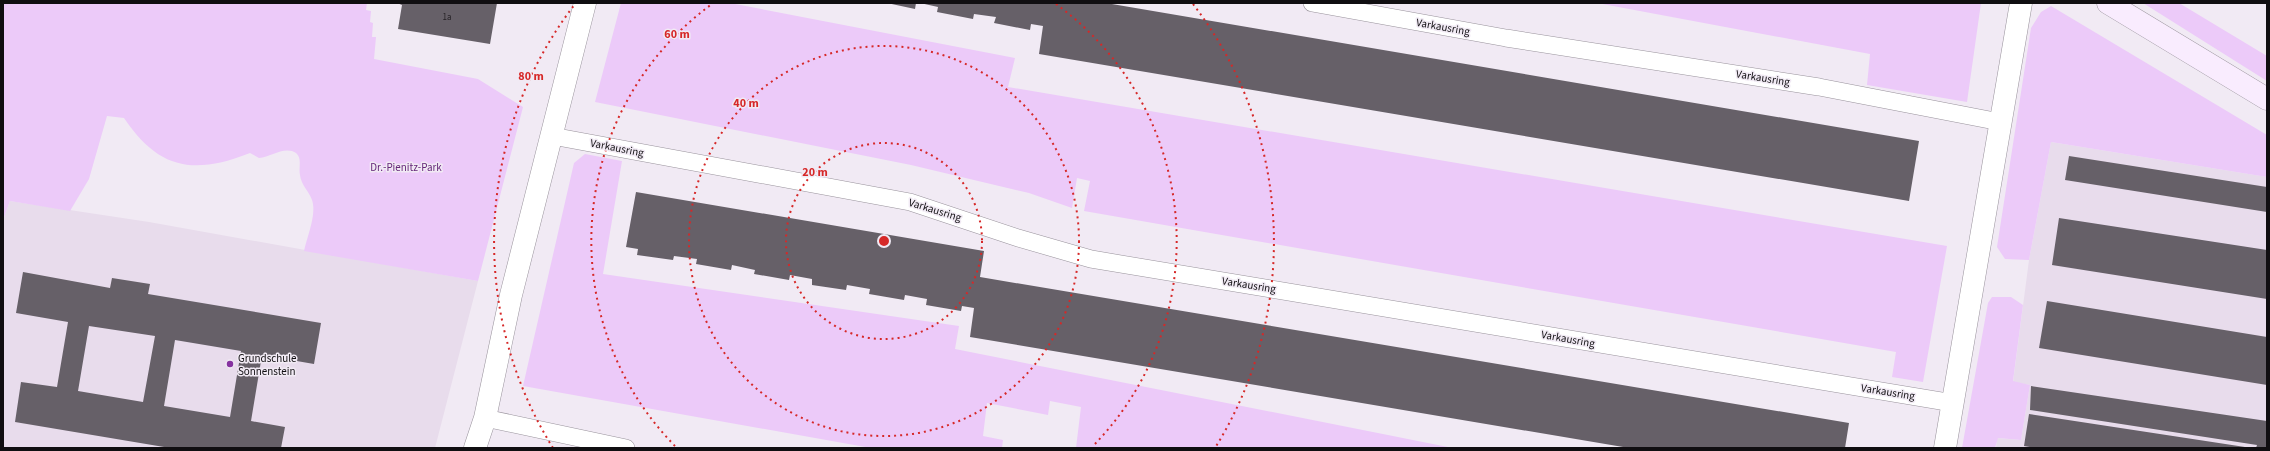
<svg xmlns="http://www.w3.org/2000/svg" width="2270" height="451" viewBox="0 0 2270 451" font-family="'Source Sans 3',sans-serif">
<style>
.built{fill:#e8dcec}
.green{fill:#eccaf9}
.building{fill:#666068;fill-rule:evenodd}
.lines{fill:none;stroke-linecap:round;stroke-linejoin:round}
.lane-casing{stroke:#99939c;stroke-width:18}
.street-casing{stroke:#99939c;stroke-width:23}
.secondary-casing{stroke:#99939c;stroke-width:23}
.lane{stroke:#fff;stroke-width:17}
.street{stroke:#fff;stroke-width:22}
.secondary{stroke:#f9ecfe;stroke-width:22}
.ring{fill:none;stroke:#d62828;stroke-width:2;stroke-dasharray:2 4}
.poi-dot{fill:#8632a0;stroke:#f1eaf4;stroke-width:1.5}
.labels{text-anchor:middle;dominant-baseline:central;stroke-width:3;stroke-linejoin:round;paint-order:stroke}
.number-label{font-size:9px;fill:#262227}
.street-label{font-size:11px;fill:#100e11;stroke:#f1eaf4}
.park-label{font-size:11px;fill:#652679;stroke:#f1eaf4}
.poi-label{font-size:11px;fill:#100e11;stroke:#f1eaf4;text-anchor:start}
.centre{fill:#d62828;stroke:#f1eaf4;stroke-width:2}
.ring-label{font-size:12px;text-anchor:middle;font-weight:bold;fill:#d62828;stroke:#f1eaf4;stroke-width:3;stroke-linejoin:round;paint-order:stroke}
</style>
<rect width="100%" height="100%" fill="#f1eaf4"/>
<path class="built" d="M2051,142l216,35v271h-271l1,-10 24,2 9,-55 -17,-3 16,-122z
M10,201l139,21 329,59 -43,167h-432v-228z"/>
<path class="green" d="M3,3h364l-1,7 5,1 -1,11 3,1 -1,14h4l-2,22 104,20 45,28 -45,174 -174,-30c3,-14 13,-37 8,-51 -3,-9 -11,-15 -12,-25 -2,-8 4,-20 -8,-24 -11,-3 -22,6 -33,7l-9,-5c-56,22 -91,17 -126,-35l-17,-2 -18,63 -19,32 -60,-10 -7,19z
M621,3h109l285,55 -7,29 939,159 -24,136 -31,-5 4,-25 -812,-141 6,-30 -13,-3 -5,30 -43,-15 -118,-28 -316,-63z
M1597,3h384l-14,99 -100,-17 3,-31z
M2143,3h36l88,53v25z
M2051,6l216,129v42l-216,-35 -22,118 -24,-1 -8,-12 34,-219 10,-16z
M585,154l37,7 -19,113 356,52 -4,23 498,99h-377l5,-41 -31,-6 -2,14 -61,-12 -4,33 20,4 -1,8h-131l-348,-62 51,-223z
M1992,297h19l12,8 -10,76 17,4 -9,55 -23,-2 -3,10h-33l26,-145z"/>
<path class="building" d="M397,3h100l-7,41 -92,-15 4,-24z
M887,3h29l-1,6z
M920,3h186l813,138 -10,60 -870,-147 4,-28 -12,-2 -1,6 -36,-7 2,-6 -22,-3 -1,5 -36,-7 1,-5z
M2069,156l198,31v25l-202,-32z
M636,192l348,59 -4,26 869,146 -4,25h-216l-659,-111 4,-29 -12,-2 -1,5 -35,-6 1,-6 -22,-4 -1,5 -35,-6 1,-5 -23,-4 -1,5 -34,-5v-6l-22,-4 -1,5 -35,-6 1,-4 -23,-5 -1,5 -35,-6 1,-5 -23,-3 -1,4 -36,-5 1,-6 -12,-2z
M2059,218l208,32v49l-215,-34z
M23,272l87,16 2,-10 38,6 -2,10 173,29 -7,41 -52,-9 -11,66 34,6 -4,21h-111l-155,-26 6,-40 36,5 11,-65 -52,-9zM89,326l66,10 -12,66 -65,-11zM175,340l66,11 -11,66 -66,-11z
M2047,301l220,36v48l-228,-37z
M2031,386l236,35v27h-11l1,-3 -227,-35z
M2029,414l216,33v1h-209l-12,-2z"/>
<g class="lines">
<g class="lane-casing">
<path id="lane" d="M1312,3l194,35 313,49 181,35
M552,136l358,66 108,36 73,21 862,144
M485,418l141,30"/>
</g>
<g class="street-casing">
<path id="street" d="M475,448l10,-30 26,-123 74,-292
M1945,448l76,-445"/>
</g>
<g class="secondary-casing">
<path id="secondary" d="M2108,3l159,96"/>
</g>
<use href="#lane" class="lane"/>
<use href="#street" class="street"/>
<use href="#secondary" class="secondary"/>
</g>
<g class="ring">
<circle cx="884" cy="241" r="98"/>
<circle cx="884" cy="241" r="195"/>
<path d="M675 446A293 293 0 0 1 712 4M1056 4A293 293 0 0 1 1093 446"/>
<path d="M553 448A390 390 0 0 1 575 4M1193 4A390 390 0 0 1 1215 448"/>
</g>
<circle class="poi-dot" cx="230" cy="364" r="4"/>
<g class="labels">
<g class="number-label">
<text x="447" y="17">1a</text>
</g>
<g class="street-label">
<text transform="translate(1443 27) rotate(10)">Varkausring</text>
<text transform="translate(1763 78) rotate(9)">Varkausring</text>
<text transform="translate(617 148) rotate(11)">Varkausring</text>
<text transform="translate(935 210) rotate(17)">Varkausring</text>
<text transform="translate(1249 285) rotate(9)">Varkausring</text>
<text transform="translate(1568 339) rotate(10)">Varkausring</text>
<text transform="translate(1888 392) rotate(9)">Varkausring</text>
</g>
<g class="park-label">
<text x="406" y="167">Dr.-Pienitz-Park</text>
</g>
<g class="poi-label">
<text x="238" y="358">Grundschule<tspan x="238" dy="13">Sonnenstein</tspan></text>
</g>
</g>
<circle cx="884" cy="241" r="6" class="centre"/>
<g class="ring-label">
<text x="677" y="38">60 m</text>
<text x="531" y="80">80 m</text>
<text x="746" y="107">40 m</text>
<text x="815" y="176">20 m</text>
</g>
<rect width="2270" height="451" fill="none" stroke="#100e11" stroke-width="8"/>
</svg>
